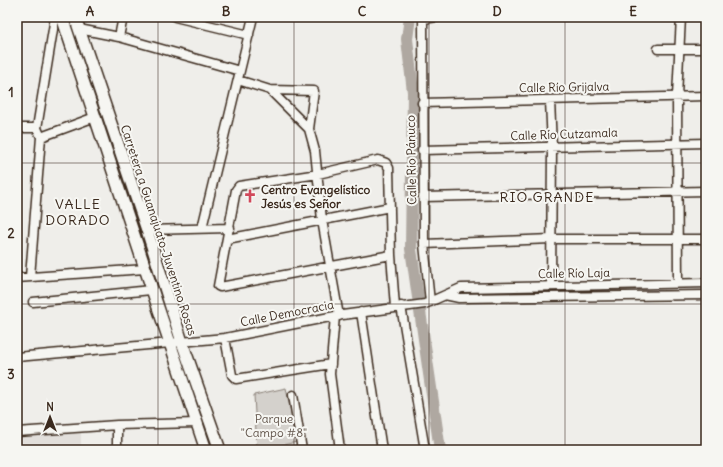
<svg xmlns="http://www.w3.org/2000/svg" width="723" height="467" viewBox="0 0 723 467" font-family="Delius,sans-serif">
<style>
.built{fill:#e2dfdb}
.green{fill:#d4d1cc;stroke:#887e75}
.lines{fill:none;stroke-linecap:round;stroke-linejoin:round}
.river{stroke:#afa8a1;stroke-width:12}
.minor-casing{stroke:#3b2a1e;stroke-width:11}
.major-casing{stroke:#3b2a1e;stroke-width:14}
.minor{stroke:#f6f6f2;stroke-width:8}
.major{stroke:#f6f6f2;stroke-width:11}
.grid{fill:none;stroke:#3b2a1e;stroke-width:1;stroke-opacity:0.55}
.labels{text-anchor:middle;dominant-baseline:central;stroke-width:4;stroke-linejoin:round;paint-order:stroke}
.street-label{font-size:12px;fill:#3b2a1e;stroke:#f6f6f2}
.poi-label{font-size:12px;font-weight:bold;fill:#3b2a1e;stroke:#f6f6f2;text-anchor:start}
.park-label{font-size:12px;fill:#61544a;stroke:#f6f6f2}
.quarter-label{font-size:14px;letter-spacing:1px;fill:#3b2a1e;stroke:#f6f6f2}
.neatline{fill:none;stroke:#3b2a1e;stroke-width:1.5}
.grid-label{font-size:13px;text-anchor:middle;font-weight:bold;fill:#3b2a1e}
</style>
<rect width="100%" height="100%" fill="#efeeea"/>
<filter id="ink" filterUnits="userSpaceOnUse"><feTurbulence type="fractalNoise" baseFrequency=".025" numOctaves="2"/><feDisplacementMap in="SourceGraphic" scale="8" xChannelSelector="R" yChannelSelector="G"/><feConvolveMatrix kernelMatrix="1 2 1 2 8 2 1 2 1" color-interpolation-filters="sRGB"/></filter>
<g filter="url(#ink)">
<path class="built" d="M81,433v17h-64v-13z"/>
<path class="green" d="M286,388l11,54 -40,8 -3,-55z"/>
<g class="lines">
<path class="river" d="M410,17l-3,22 6,53 -2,157 29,201"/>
<g class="minor-casing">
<path id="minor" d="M175,17l74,18
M423,17l1,227 6,58
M423,19l14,-2
M79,29l40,8 121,34
M119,37l4,-20
M658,49h48
M238,80l32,10 39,39 6,22 7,69 17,96
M270,90l44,1 -5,38
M550,100l2,47 -1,139
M422,103l284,-7
M17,128h20
M41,137l54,-20
M422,150l284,-7
M423,197l283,-6
M202,228l51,-211
M147,230l83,-2
M227,239l163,-32
M424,244l127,-5h155
M391,255l-171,32 -2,-1 18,-96 3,-4 79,-12 60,-14 8,3 3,5 2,87 4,52
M30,277l11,-140 -4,-9 18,-111
M17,278l128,-9
M678,283l-1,-187 4,-79
M445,295l14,3 247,-3
M33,302l118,-12
M401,306l24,144
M361,312l21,138
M335,316l-5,58 10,76
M225,338l7,37 4,4 95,-15
M17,357l208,-19 110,-22 90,-12 36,-16 245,-5
M293,395l9,55
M17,432l100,-7 80,-2
M117,450v-25"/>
</g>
<g class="major-casing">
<path id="major" d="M62,17c48,145 95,289 144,433
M75,17l72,213 35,112 38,108"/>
</g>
<use href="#minor" class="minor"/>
<use href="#major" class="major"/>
</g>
</g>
<path class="grid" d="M158,17v433M294,17v433M429,17v433M565,17v433M17,163h689M17,304h689"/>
<defs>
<g id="church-bare" transform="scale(1.08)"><path d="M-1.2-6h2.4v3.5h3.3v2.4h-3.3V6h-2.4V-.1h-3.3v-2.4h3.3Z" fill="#d1495b" stroke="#f6f6f2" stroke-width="2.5" paint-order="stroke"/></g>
</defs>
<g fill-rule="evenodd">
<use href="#church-bare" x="250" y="196"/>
</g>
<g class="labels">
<g class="street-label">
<text transform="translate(564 87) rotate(-1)">Calle Río Grijalva</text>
<text transform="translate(564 134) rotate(-2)">Calle Río Cutzamala</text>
<text transform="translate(411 160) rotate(-91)">Calle Río Pánuco</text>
<text transform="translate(159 230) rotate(72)">Carretera a Guanajuato-Juventino Rosas</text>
<text transform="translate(574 273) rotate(-1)">Calle Río Laja</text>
<text transform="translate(287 313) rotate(-11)">Calle Democracia</text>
</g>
<g class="poi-label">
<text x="261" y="189">Centro Evangelístico<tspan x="261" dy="14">Jesús es Señor</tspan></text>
</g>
<g class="park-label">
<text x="274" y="418">Parque<tspan x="274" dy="14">"Campo #8"</tspan></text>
</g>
<g class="quarter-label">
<text x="547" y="197">RIO GRANDE</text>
<text x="78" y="204">VALLE<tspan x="78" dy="16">DORADO</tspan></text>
</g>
</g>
<rect width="723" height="467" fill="none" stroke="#f6f6f2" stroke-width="44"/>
<g transform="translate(50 417)" stroke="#f6f6f2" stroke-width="3" paint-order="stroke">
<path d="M0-3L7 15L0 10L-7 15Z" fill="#3b2a1e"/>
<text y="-6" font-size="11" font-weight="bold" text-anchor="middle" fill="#3b2a1e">N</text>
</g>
<rect x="22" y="22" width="679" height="423" class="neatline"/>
<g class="grid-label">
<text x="90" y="16">A</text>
<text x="226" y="16">B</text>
<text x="362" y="16">C</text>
<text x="497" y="16">D</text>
<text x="633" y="16">E</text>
<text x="11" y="97">1</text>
<text x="11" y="238">2</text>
<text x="11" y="379">3</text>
</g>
</svg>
